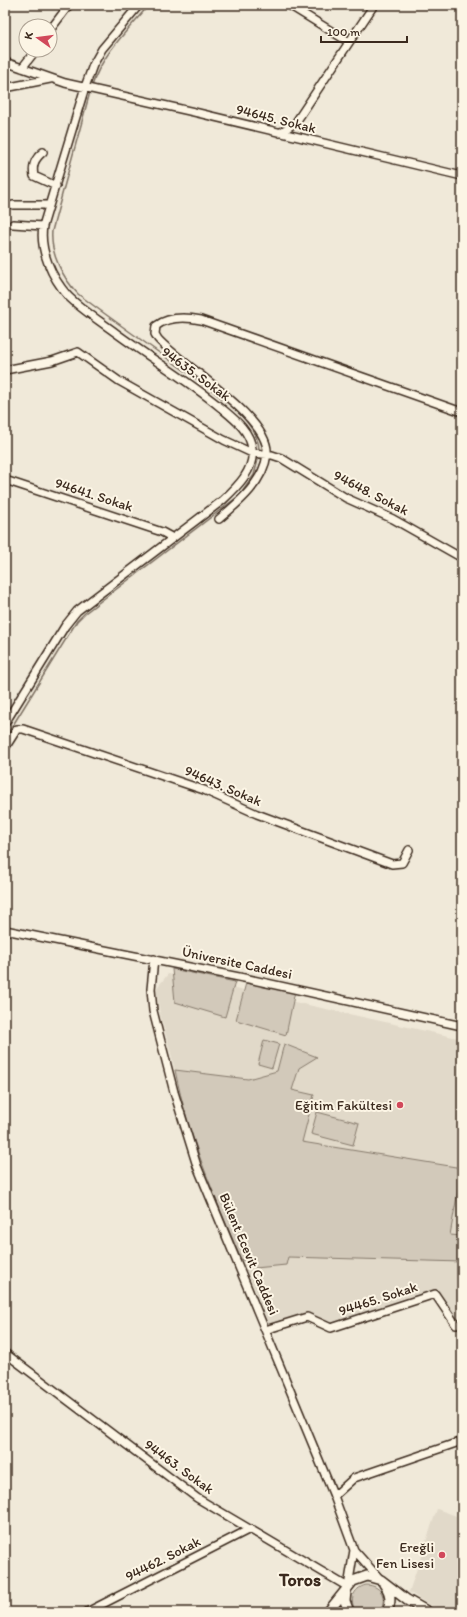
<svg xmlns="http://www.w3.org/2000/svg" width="467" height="1617" viewBox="0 0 467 1617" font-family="Itim,sans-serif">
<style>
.built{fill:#e1d9c9}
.green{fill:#d2c9ba;stroke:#867a6c}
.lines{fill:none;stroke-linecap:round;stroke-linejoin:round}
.stream{stroke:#7e7163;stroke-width:1.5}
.minor-casing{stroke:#3b2a1e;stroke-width:10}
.major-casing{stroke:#3b2a1e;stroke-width:12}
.minor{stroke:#fcf5e5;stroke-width:7}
.major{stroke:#fcf5e5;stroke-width:9}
.poi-dot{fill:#d1495b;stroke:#fcf5e5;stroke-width:1.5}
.labels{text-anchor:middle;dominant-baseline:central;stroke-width:4;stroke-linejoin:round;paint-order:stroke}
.street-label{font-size:14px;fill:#3b2a1e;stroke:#fcf5e5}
.poi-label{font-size:14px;fill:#3b2a1e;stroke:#fcf5e5;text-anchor:end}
.district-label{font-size:18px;font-weight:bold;fill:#3b2a1e;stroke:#fcf5e5}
</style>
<rect width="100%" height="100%" fill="#f0e9d9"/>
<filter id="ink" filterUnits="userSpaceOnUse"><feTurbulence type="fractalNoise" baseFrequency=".025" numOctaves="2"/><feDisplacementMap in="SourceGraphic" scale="8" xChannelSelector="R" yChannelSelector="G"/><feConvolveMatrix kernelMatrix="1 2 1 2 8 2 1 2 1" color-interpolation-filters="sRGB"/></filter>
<g filter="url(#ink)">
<path class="built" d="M168,974l294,65v281l-3,1 -20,-29 -9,-2 -95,32h-6l-21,-8 -37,11 -3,-3 -70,-167 -17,-58 -10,-43 -11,-40 -4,-25z
M437,1509l25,9v94l-18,-1 -18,-8 -17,-11z"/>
<path class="green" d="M172,969l63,13 -10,35 -50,-15z
M246,983l49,8 -9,44 -50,-15z
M264,1040l15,4 -7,24 -14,-4z
M284,1044l33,13 -18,11 -7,22 22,5 -12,47 160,26 -12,67 12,1v26l-174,-5 -2,8 -31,3 -14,-9c-26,-62 -53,-123 -66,-189l73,9 29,-8z
M317,1112l42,11 -6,22 -42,-11z
M366,1585c16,0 23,15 12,27h-21c-9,-10 -4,-24 9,-27z"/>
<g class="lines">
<path class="stream" d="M92,86c10,-32 35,-55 57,-81
M90,92l-38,139c-2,23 11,47 26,63 36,27 73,53 110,79 19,14 44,29 59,49 7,9 13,19 12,30
M5,738l72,-117 8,-8 155,-118 14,-20 5,-19"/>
<g class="minor-casing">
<path id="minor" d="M289,5l60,37
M50,30l19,-25
M5,62l60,21 129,29 268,64
M22,68l14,-18
M5,88l45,-9
M280,133l16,-11 78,-117
M43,152c-9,7 -11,14 -9,24l22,10
M13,205h36
M13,224l30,2
M5,370l47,-9 26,-9 41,29 105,59 28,13 20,2 9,3 65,40 47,21 69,39
M5,480l157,52 11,6
M219,519c19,-16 45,-37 48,-65 4,-36 -86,-89 -109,-115l-3,-5 1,-8c12,-9 30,-9 45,-6l261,92
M5,723l60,-97 12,-15 146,-111c14,-13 32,-30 29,-51 -2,-19 -19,-31 -32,-42 -33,-27 -70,-49 -104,-74 -16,-12 -34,-23 -48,-37 -16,-18 -29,-46 -25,-70l42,-139 8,-22 9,-16 37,-44
M5,748l12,-19h6l181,61 53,24 135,50 10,-1 7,-13
M5,930l239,48 218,48
M154,959l-3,30 2,22 21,81 23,74 137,330 20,54 27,30
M265,1330l42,-13 24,11 104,-34 21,31 6,-2
M5,1353l192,145 151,89 6,-37
M334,1496l20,-18 108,-37
M87,1612l163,-83"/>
</g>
<g class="major-casing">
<path id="major" d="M384,1584c7,9 8,19 2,28
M346,1592l-1,9 4,11
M328,1612l25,-31 14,-5 14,4 26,20 21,12"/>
</g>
<use href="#minor" class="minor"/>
<use href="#major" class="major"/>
</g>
</g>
<g class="poi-dot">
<circle cx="400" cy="1105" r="4"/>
<circle cx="442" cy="1555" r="4"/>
</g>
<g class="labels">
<g class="street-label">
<text transform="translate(276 119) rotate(14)">94645. Sokak</text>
<text transform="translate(196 374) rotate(36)">94635. Sokak</text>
<text transform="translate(371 493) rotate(27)">94648. Sokak</text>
<text transform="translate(94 495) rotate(18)">94641. Sokak</text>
<text transform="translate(223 786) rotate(23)">94643. Sokak</text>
<text transform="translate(237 963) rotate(12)">Üniversite Caddesi</text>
<text transform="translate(249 1254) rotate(67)">Bülent Ecevit Caddesi</text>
<text transform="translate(378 1299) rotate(-18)">94465. Sokak</text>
<text transform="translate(179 1467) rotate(36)">94463. Sokak</text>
<text transform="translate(163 1559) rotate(-27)">94462. Sokak</text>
</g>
<g class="poi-label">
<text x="392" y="1105">Eğitim Fakültesi</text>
<text x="434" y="1547">Ereğli<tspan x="434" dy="16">Fen Lisesi</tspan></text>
</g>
<g class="district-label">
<text x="300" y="1580">Toros</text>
</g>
</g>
<rect width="467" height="1617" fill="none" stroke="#fcf5e5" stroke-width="20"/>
<rect x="10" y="10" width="447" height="1597" fill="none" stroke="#3b2a1e" stroke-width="1.5" filter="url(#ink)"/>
<g transform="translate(38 38) rotate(284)"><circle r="19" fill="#fcf5e5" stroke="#afa495"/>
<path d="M0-3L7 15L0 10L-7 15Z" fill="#d1495b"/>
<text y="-6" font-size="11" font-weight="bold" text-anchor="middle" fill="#3b2a1e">K</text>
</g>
<path d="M321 36v6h86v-6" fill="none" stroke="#3b2a1e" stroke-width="2"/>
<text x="327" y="36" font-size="12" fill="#3b2a1e" stroke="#fcf5e5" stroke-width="3" paint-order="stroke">100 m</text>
</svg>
